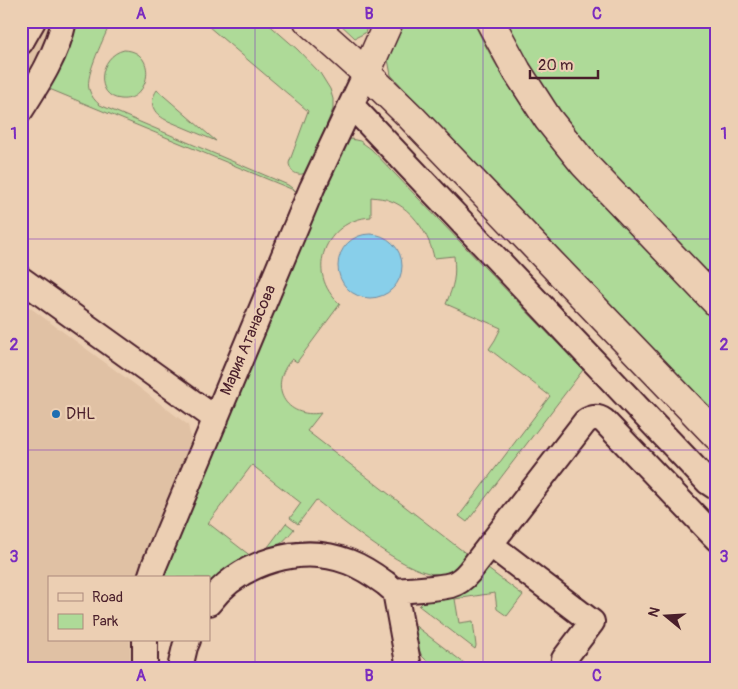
<svg xmlns="http://www.w3.org/2000/svg" width="738" height="689" viewBox="0 0 738 689" font-family="Pangolin,sans-serif">
<style>
.built{fill:#e0c1a4}
.green{fill:#aeda98;stroke:#7c7c62}
.water{fill:#88cfea;stroke:#6f899e}
.lines{fill:none;stroke-linecap:round;stroke-linejoin:round}
.minor-casing{stroke:#4a1f2b;stroke-width:28}
.major-casing{stroke:#4a1f2b;stroke-width:31}
.minor{stroke:#eccfb3;stroke-width:24}
.major{stroke:#eccfb3;stroke-width:28}
.grid{fill:none;stroke:#7b2cbf;stroke-width:1;stroke-opacity:0.55}
.poi-dot{fill:#1f6fb2;stroke:#eccfb3;stroke-width:2}
.labels{text-anchor:middle;dominant-baseline:central;stroke-width:4.5;stroke-linejoin:round;paint-order:stroke}
.street-label{font-size:16px;fill:#4a1f2b;stroke:#eccfb3}
.poi-label{font-size:16px;fill:#4a1f2b;stroke:#eccfb3;text-anchor:start}
.neatline{fill:none;stroke:#7b2cbf;stroke-width:2}
.grid-label{font-size:16px;text-anchor:middle;font-weight:bold;fill:#7b2cbf}
</style>
<rect width="100%" height="100%" fill="#eccfb3"/>
<filter id="ink" filterUnits="userSpaceOnUse"><feTurbulence type="fractalNoise" baseFrequency=".02" numOctaves="2"/><feDisplacementMap in="SourceGraphic" scale="10" xChannelSelector="R" yChannelSelector="G"/><feConvolveMatrix kernelMatrix="1 2 1 2 8 2 1 2 1" color-interpolation-filters="sRGB"/></filter>
<g filter="url(#ink)">
<path class="built" d="M21,21h52l-26,67 -26,38z
M21,301l116,85 51,39 3,13 -2,13 -51,127h-89v62h81v28h-109z"/>
<path class="green" d="M73,21h38c-6,16 -26,53 -22,68 2,7 6,12 11,16l188,80 8,6 -249,-103z
M202,21h63l32,28 23,24 10,16 3,10v10l-25,62c-8,7 -18,2 -19,-8l19,-52z
M337,21h32l-4,12 -10,5z
M403,21h70c26,55 61,105 99,151l145,151v95l-152,-158 -174,-185 -4,-21z
M504,21h213v263l-120,-126 -25,-29 -40,-58z
M124,50c35,1 26,52 -3,49 -27,-2 -23,-43 3,-49z
M157,90l59,51 -50,-21c-13,-7 -18,-17 -9,-30z
M351,139l9,2 11,8 212,221 -116,152 -8,-6 91,-120 -61,-47 6,-9 6,-12 -55,-24c8,-20 10,-26 8,-48l-20,2c-4,-22 -21,-49 -43,-57 -6,-3 -13,-3 -20,-4v20c-46,3 -67,56 -31,87l-43,58 -5,-3c-25,27 -7,60 29,54l-14,18 161,124c-6,7 -13,17 -23,19 -33,7 -103,-54 -129,-74l-18,24 -8,-6 11,-15 -49,-38 -44,58 44,34 -26,13 -17,15v-7h-48l181,-435z
M286,523l8,6c-10,13 -17,19 -32,26z
M488,569l35,26 -16,21 -10,-7 -2,-16 -40,6 4,24 14,-2 3,25 -1,3 -56,-43 7,-7c6,-1 11,1 17,0 20,-2 34,-14 45,-30z
M409,621l55,42 -4,5h-24l-8,-6 -6,-6 -3,-6z"/>
<path class="water" d="M338 266a32 32 0 1 1 64 0a32 32 0 1 1-64 0Z"/>
<g class="lines">
<g class="minor-casing">
<path id="minor" d="M21,42l12,-21
M351,105l357,377 9,6
M21,110c18,-28 36,-56 43,-89
M21,279l195,140
M491,545l101,77 -28,37 -1,9
M150,578l4,-12 158,-378 54,-115
M395,591l14,77
M209,603c31,-41 92,-60 140,-41 13,5 25,13 36,21 3,2 6,6 9,7 4,2 51,-3 57,-5 7,-2 13,-7 18,-13l116,-150c7,-5 12,-6 19,-1l113,118
M145,668v-28
M180,668l5,-21 3,-7"/>
</g>
<g class="major-casing">
<path id="major" d="M308,21l58,52 45,44 306,319
M490,21l27,50 31,48 36,45 133,139
M366,73l23,-52"/>
</g>
<use href="#minor" class="minor"/>
<use href="#major" class="major"/>
</g>
</g>
<path class="grid" d="M255,21v647M483,21v647M21,239h696M21,450h696"/>
<circle class="poi-dot" cx="56" cy="414" r="5"/>
<g class="labels">
<g class="street-label">
<text transform="translate(248 340) rotate(-67)">Мария Атанасова</text>
</g>
<g class="poi-label">
<text x="66" y="414">DHL</text>
</g>
</g>
<rect width="738" height="689" fill="none" stroke="#eccfb3" stroke-width="55"/>
<rect x="48" y="576" width="162" height="65" fill="#eccfb3" stroke="#ab897d"/>
<rect x="58" y="593" width="25" height="8" fill="#eccfb3" stroke="#ab897d"/>
<text x="92" y="602" font-size="15" fill="#4a1f2b">Road</text>
<rect x="58" y="614" width="25" height="15" fill="#aeda98" stroke="#ab897d"/>
<text x="92" y="626" font-size="15" fill="#4a1f2b">Park</text>
<g transform="translate(666 616) rotate(288)" stroke="#eccfb3" stroke-width="4" paint-order="stroke">
<path d="M0-4L9 19L0 12L-9 19Z" fill="#4a1f2b"/>
<text y="-8" font-size="14" font-weight="bold" text-anchor="middle" fill="#4a1f2b">N</text>
</g>
<path d="M530 70v8h68v-8" fill="none" stroke="#4a1f2b" stroke-width="2.5"/>
<text x="538" y="70" font-size="15" fill="#4a1f2b" stroke="#eccfb3" stroke-width="4" paint-order="stroke">20 m</text>
<rect x="28" y="28" width="682" height="634" class="neatline"/>
<g class="grid-label">
<text x="141" y="19">A</text>
<text x="369" y="19">B</text>
<text x="597" y="19">C</text>
<text x="14" y="139">1</text>
<text x="724" y="139">1</text>
<text x="14" y="350">2</text>
<text x="724" y="350">2</text>
<text x="14" y="562">3</text>
<text x="724" y="562">3</text>
<text x="141" y="681">A</text>
<text x="369" y="681">B</text>
<text x="597" y="681">C</text>
</g>
</svg>
